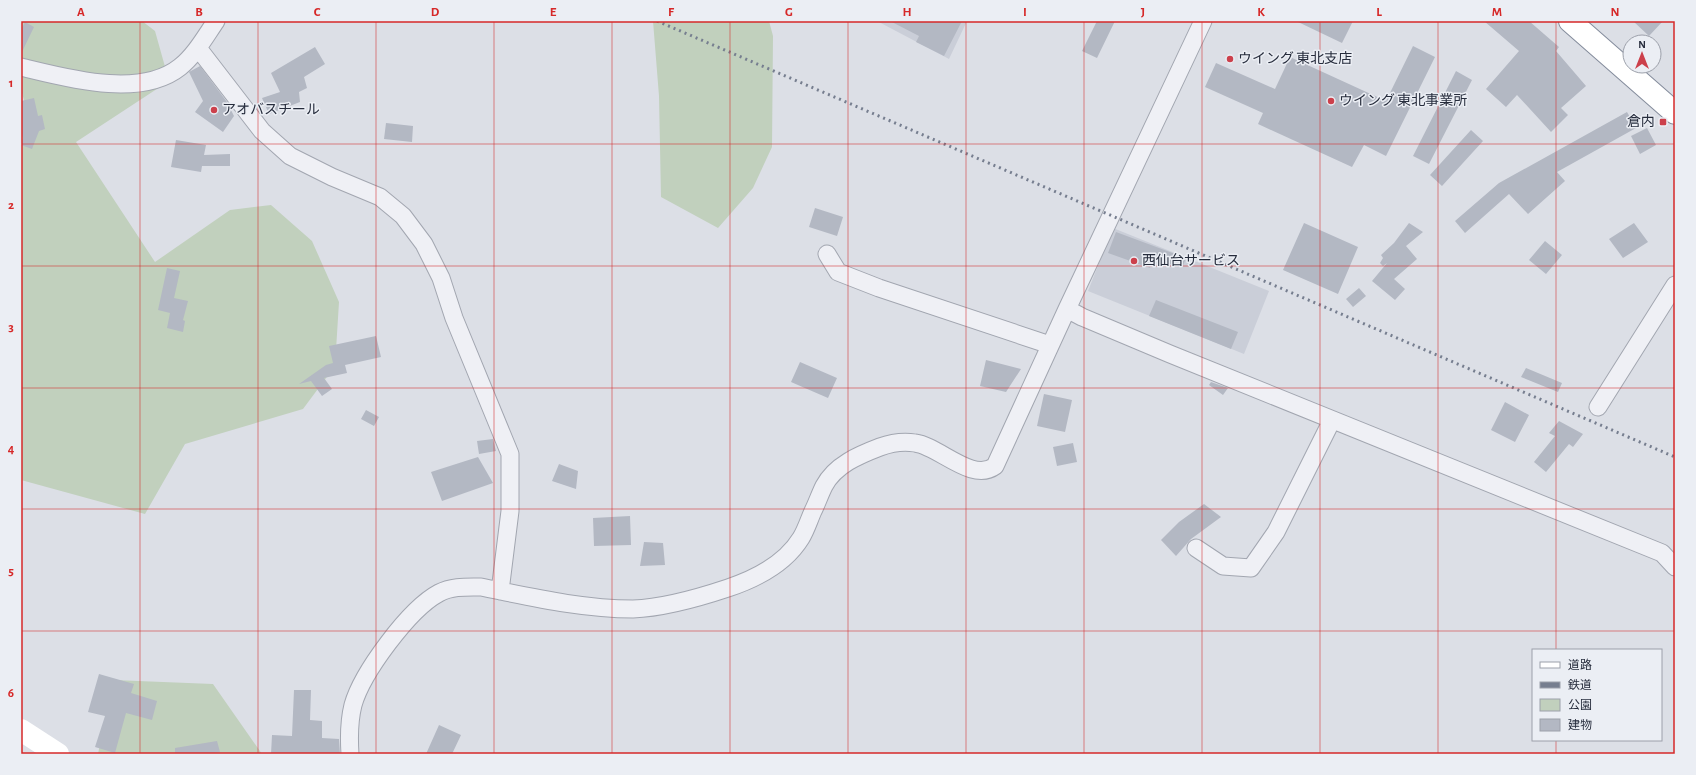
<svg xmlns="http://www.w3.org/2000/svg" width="1696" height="775" viewBox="0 0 1696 775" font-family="'Alegreya Sans','Noto Sans JP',sans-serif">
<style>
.built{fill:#caced8}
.green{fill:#c1d0bd}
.building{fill:#b3b8c3}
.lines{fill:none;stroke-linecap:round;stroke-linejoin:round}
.street-casing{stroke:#a2a6b0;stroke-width:19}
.highway-casing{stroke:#848c9c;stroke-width:24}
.street{stroke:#eff0f5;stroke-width:17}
.secondary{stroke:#fff;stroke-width:22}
.highway{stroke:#fff;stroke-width:22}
.rail{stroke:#767e8f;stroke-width:3;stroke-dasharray:2 4;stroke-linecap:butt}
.grid{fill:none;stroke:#d62828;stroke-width:1;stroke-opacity:0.55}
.poi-dot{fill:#cc404b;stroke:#ebeef4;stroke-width:1.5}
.labels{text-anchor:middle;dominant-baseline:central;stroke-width:3;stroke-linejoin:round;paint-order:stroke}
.poi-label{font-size:14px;fill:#262c3c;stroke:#ebeef4;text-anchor:start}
.neatline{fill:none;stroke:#d62828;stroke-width:1.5}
.grid-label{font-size:13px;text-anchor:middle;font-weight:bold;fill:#d62828}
</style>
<rect width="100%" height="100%" fill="#dcdfe6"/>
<path class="built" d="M877,21h90l-18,38z
M1113,228l156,63 -25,63 -156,-63z"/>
<path class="green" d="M21,21h121l13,10 14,50 -93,61 79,120 75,-52 41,-5 41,36 27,61 -4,64 -32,43 -118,35 -40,70 -124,-34v-351l7,-14 -7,-26z
M653,21h116l4,15 -1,111 -19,41 -35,40 -57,-31 -2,-101z
M113,680l100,4 49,70h-164z"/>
<path class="building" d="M890,21h72l-18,35 -28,-14 3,-6z
M1097,21h18l-18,37 -15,-7z
M1296,21h57l-11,22z
M1484,21h45l30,26 -3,4 30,35 -25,22 7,7 -17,17 -34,-37 -11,12 -20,-18 33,-38z
M1633,21h30l-14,15z
M25,22l9,5 -13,27v-24z
M1413,46l22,11 -49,99 -22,-11 -12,22 -94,-43 5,-11 -58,-26 11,-24 59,26 15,-32 96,44z
M315,47l10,17 -21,13 3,11 -8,4 1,10 -31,12 -7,-16 18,-6 -9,-19z
M200,66l27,36 7,14 -11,16 -28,-20 8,-11 -14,-29z
M1456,71l16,9 -43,84 -16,-8z
M34,98l4,18 4,-1 3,14 -6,2 -7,18 -11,-4 2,-7 -2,-7v-30z
M1627,112l9,16 -79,44 8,9 -37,33 -19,-20 -44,39 -10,-12 44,-38z
M386,123l27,3 -1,16 -28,-3z
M1647,128l9,17 -16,9 -9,-18z
M1471,130l12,11 -41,45 -12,-11z
M176,140l30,5 -2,10 26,-1v12h-28l-1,6 -30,-5z
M815,208l28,9 -6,19 -28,-9z
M1304,223l54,24 -20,47 -55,-24z
M1409,223l14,9 -17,14 11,13 -23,20 11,10 -10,11 -23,-19 15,-18 -4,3 -3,-3 3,-5 -2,-3 13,-12z
M1634,223l14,19 -25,16 -14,-19z
M1116,232l70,26 -4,10 -29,-10 -3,10 -42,-15z
M1545,241l17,14 -16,19 -17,-14z
M167,268l13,3 -6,27 14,3 -5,19 2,1 -2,11 -16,-4 3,-15 -12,-3z
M1359,288l7,8 -13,11 -7,-8z
M1156,300l82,32 -7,17 -82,-33z
M376,336l5,21 -36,8 2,8 -23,5 8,11 -10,7 -11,-15 -12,3 27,-19 7,-2 -4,-17z
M986,360l35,9 -15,23 -26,-6z
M800,362l37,16 -9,20 -37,-16z
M1526,368l36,15 -4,9 -37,-15z
M1211,382l17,6 -5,7 -14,-10z
M1044,394l28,6 -7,32 -28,-6z
M1505,402l24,13 -14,27 -24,-12z
M366,410l13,7 -5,9 -13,-7z
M1559,421l24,13 -10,13 -4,-3 -23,28 -12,-10 21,-26 -6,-3z
M493,439l3,12 -17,3 -2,-13z
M1073,443l4,19 -20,4 -4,-19z
M478,457l15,26 -51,18 -11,-29z
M559,464l19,7 -2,18 -24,-8z
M1204,504l17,13 -30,22 -15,17 -15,-16 18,-18z
M630,516l1,29 -37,1 -1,-28z
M644,542l19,1 2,22 -25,1z
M99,674l35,10 -3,9 26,8 -5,19 -26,-7 -11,40 -20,-6 10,-31 -17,-4z
M294,690h17l-1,30 12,1v17l17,1 1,15h-69l1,-19 20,1z
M439,725l22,10 -9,19h-26z
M217,741l3,11 -13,2h-32v-6z"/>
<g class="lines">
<g class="street-casing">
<path id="street" d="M198,48l64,83 28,25 42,21 48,20 23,19 21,28 17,34 13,40 56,136v57l-10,80
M21,67c46,11 119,32 159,0 15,-12 25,-30 36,-46
M827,254l11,18 41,16 171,57
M1067,309l15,8 88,37 492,199 13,14
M1598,407l77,-122
M1196,548l27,18 28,2 25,-36 56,-112
M350,754c-1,-15 -1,-33 3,-49 9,-32 56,-96 86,-112 13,-7 28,-6 42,-6 50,10 101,22 152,22 28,-1 68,-12 95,-21 27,-9 57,-24 73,-50 5,-8 8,-18 12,-27 4,-8 7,-17 11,-25 11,-21 35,-31 56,-39 11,-4 23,-6 35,-4 24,3 57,40 80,23l72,-157 136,-288"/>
</g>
<g class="highway-casing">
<path id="highway" d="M1570,21l105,92"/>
</g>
<use href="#street" class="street"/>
<path class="secondary" d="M21,730l37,24"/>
<use href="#highway" class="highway"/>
<path class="rail" d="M657,21l1018,436"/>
</g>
<path class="grid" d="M140,21v733M258,21v733M376,21v733M494,21v733M612,21v733M730,21v733M848,21v733M966,21v733M1084,21v733M1202,21v733M1320,21v733M1438,21v733M1556,21v629M21,144h1654M21,266h1654M21,388h1654M21,509h1654M21,631h1654M1556,740v14"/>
<g class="poi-dot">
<circle cx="1230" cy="59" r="4"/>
<circle cx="1331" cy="101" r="4"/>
<circle cx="214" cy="110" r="4"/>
<rect x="1659" y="118" width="8" height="8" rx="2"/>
<circle cx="1134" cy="261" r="4"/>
</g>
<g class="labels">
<g class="poi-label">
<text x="1238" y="59">ウイング 東北支店</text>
<text x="1339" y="101">ウイング 東北事業所</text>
<text x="222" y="110">アオバスチール</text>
<text x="1655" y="122" text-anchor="end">倉内</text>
<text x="1142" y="261">西仙台サービス</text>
</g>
</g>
<rect width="1696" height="775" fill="none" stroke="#ebeef4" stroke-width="44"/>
<rect x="1532" y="649" width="130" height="92" fill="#ebeef4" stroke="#9ca0aa"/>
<rect x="1540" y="662" width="20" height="6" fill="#ffffff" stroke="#9ca0aa"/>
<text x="1568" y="669" font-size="12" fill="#262c3c">道路</text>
<rect x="1540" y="682" width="20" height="6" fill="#767e8f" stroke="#9ca0aa"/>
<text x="1568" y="689" font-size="12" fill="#262c3c">鉄道</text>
<rect x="1540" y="699" width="20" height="12" fill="#c1d0bd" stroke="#9ca0aa"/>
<text x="1568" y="709" font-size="12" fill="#262c3c">公園</text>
<rect x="1540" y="719" width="20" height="12" fill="#b3b8c3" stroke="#9ca0aa"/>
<text x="1568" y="729" font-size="12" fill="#262c3c">建物</text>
<g transform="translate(1642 54)"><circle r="19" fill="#ebeef4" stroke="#9ca0aa"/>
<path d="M0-3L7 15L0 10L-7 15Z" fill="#cc404b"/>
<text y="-6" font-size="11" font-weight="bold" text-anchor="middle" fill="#262c3c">N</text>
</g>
<rect x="22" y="22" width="1652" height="731" class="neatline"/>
<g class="grid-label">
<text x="81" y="16">A</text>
<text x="199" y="16">B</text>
<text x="317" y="16">C</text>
<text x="435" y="16">D</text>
<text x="553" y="16">E</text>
<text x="671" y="16">F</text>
<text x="789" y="16">G</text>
<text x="907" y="16">H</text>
<text x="1025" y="16">I</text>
<text x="1143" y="16">J</text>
<text x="1261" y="16">K</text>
<text x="1379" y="16">L</text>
<text x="1497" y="16">M</text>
<text x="1615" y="16">N</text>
<text x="11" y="87">1</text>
<text x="11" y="209">2</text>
<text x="11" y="331">3</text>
<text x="11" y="453">4</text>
<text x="11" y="575">5</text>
<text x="11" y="697">6</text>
</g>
</svg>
